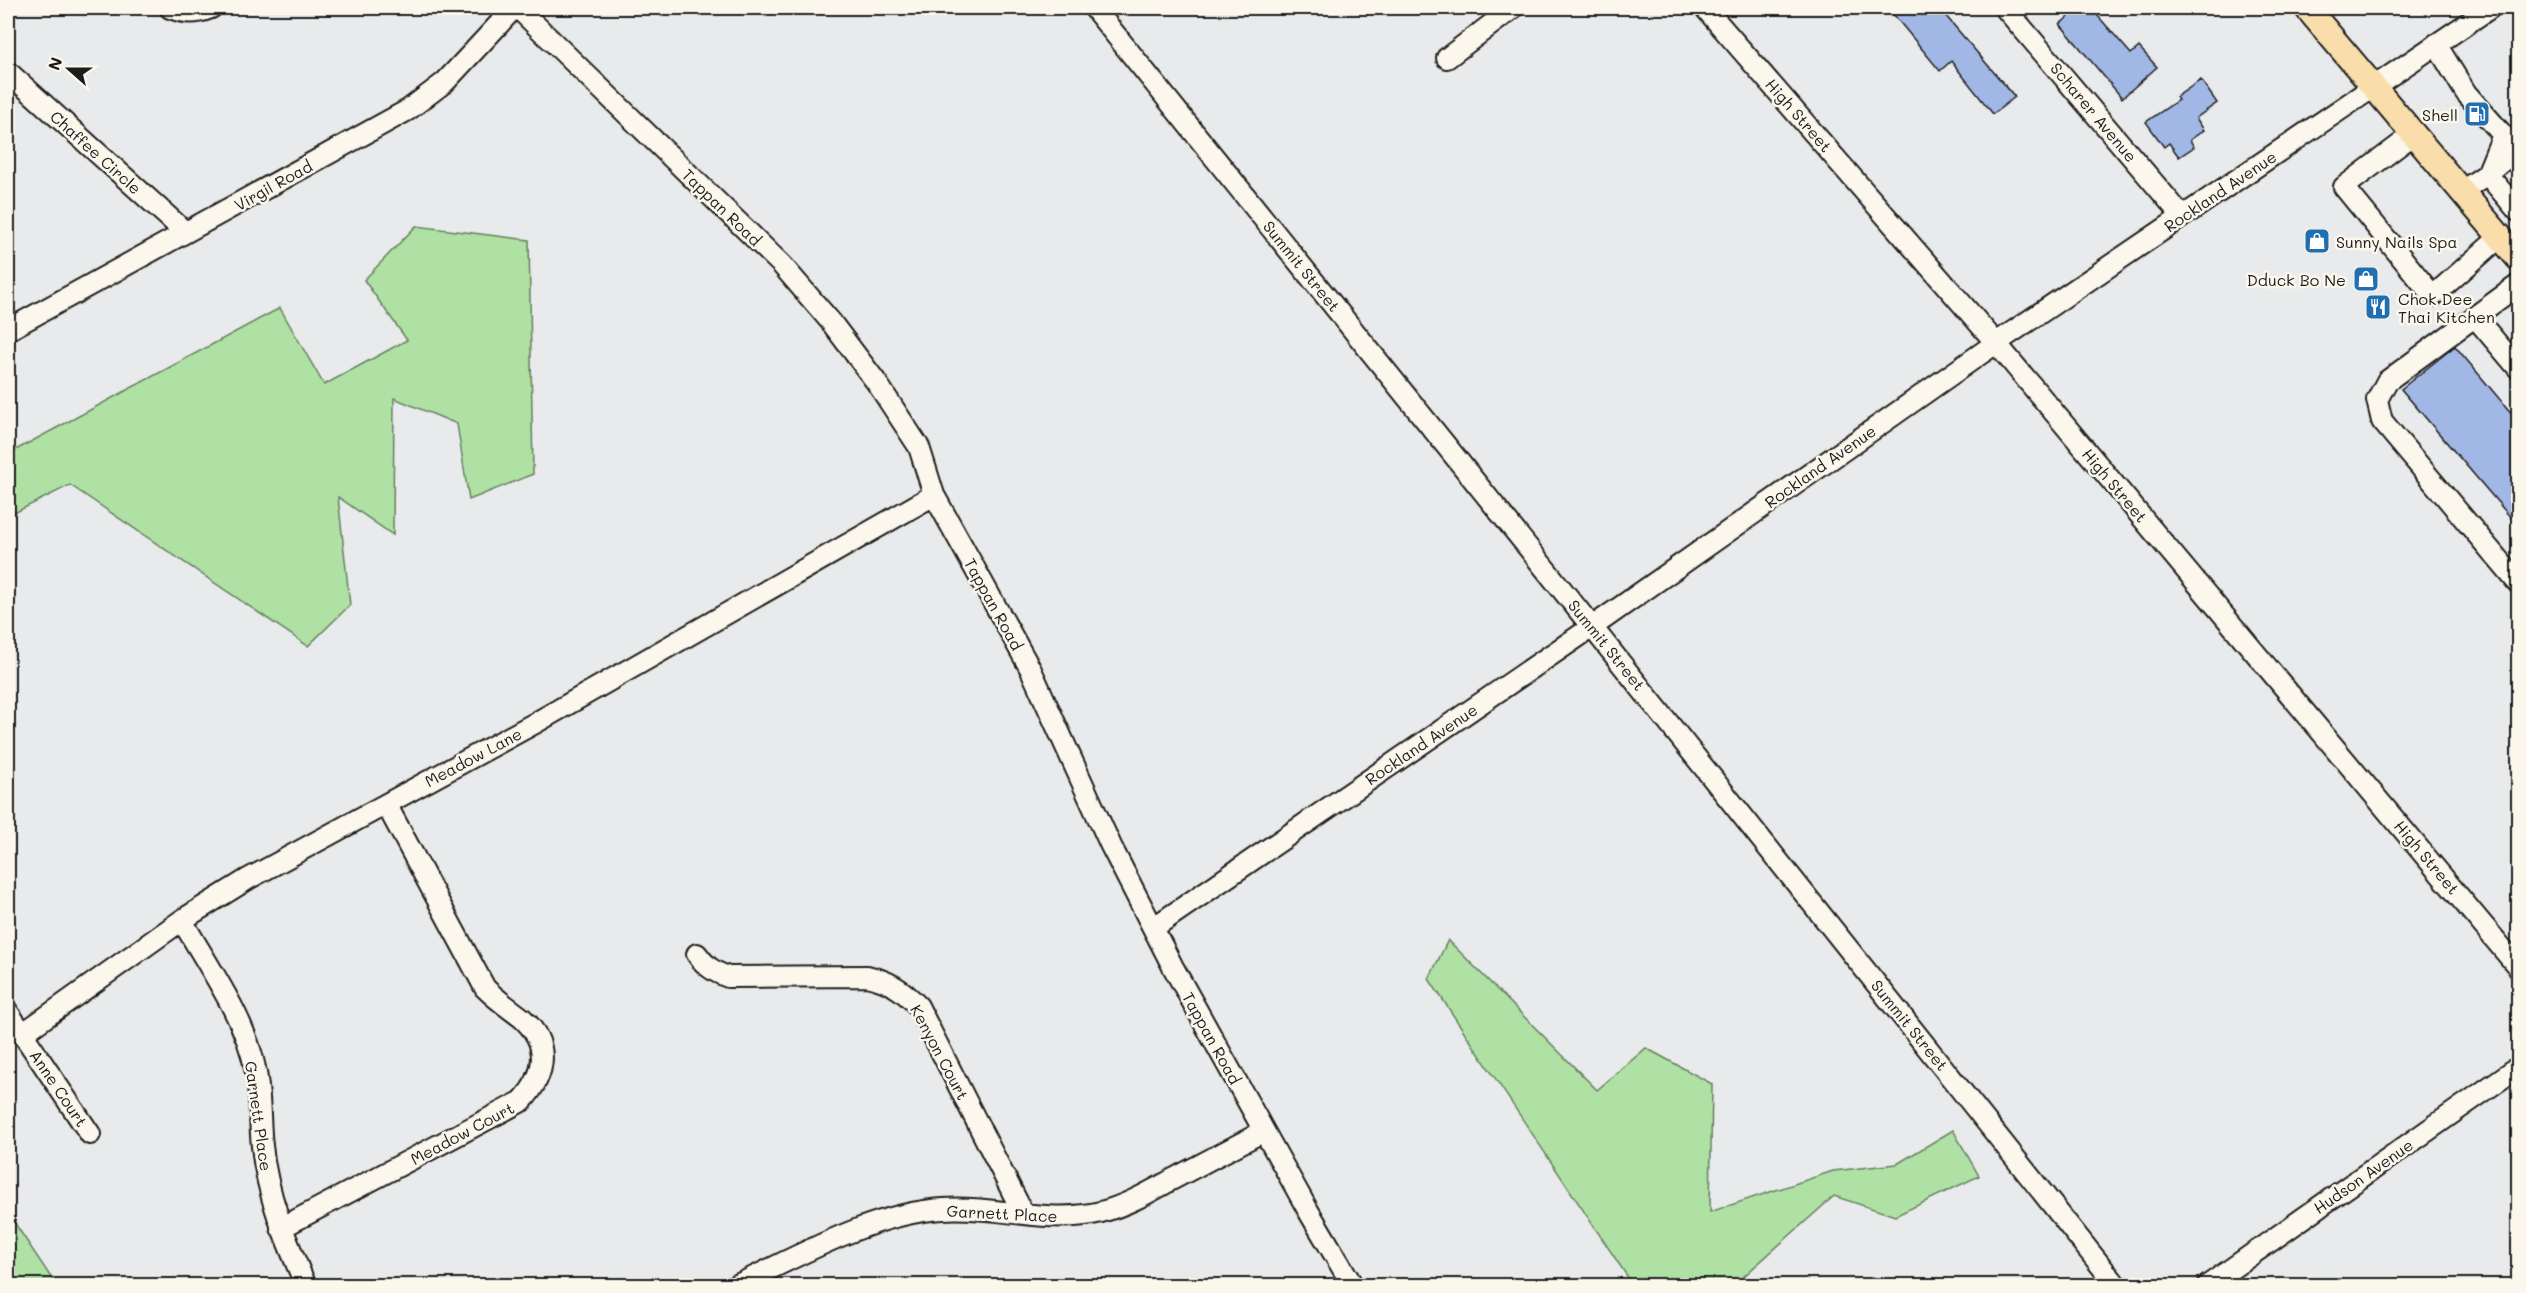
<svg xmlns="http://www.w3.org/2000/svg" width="2526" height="1293" viewBox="0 0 2526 1293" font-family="Mali,sans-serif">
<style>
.green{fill:#aee1a3;stroke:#657e60;stroke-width:1.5}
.building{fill:#a1b7e5;stroke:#1c1c1c;stroke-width:1.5}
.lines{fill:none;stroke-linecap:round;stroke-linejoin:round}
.minor-casing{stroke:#1c1c1c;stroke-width:24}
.major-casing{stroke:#1c1c1c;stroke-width:28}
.minor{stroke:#fbf7ec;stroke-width:20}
.major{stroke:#f9deab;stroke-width:24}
.labels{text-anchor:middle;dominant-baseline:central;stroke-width:5;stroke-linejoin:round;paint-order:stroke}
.street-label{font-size:16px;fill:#1c1c1c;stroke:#fbf7ec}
.poi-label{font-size:16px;fill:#1c1c1c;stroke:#fbf7ec;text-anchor:end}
</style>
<rect width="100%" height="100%" fill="#e9eaeb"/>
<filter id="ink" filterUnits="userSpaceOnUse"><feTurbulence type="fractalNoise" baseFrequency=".0167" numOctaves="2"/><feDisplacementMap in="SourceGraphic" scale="12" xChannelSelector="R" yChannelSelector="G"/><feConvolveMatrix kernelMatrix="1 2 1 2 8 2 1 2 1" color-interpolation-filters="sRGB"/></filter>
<g filter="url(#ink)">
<path class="green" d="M416,226l113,14 4,234 -64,26 -12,-76 -63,-26 -1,137 -55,-38 12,108 -42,41 -238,-161 -62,31v-62l272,-146 44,77 83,-45 -43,-60z
M1448,940l149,150 49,-42 66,36 -2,128 123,-41 64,-7 56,-34 26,46 -84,40 -61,-20 -100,89h-101l-204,-306z
M8,1213l48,72h-48z"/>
<path class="building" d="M1888,8h51l76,89 -22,17 -42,-53 -11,10z
M2079,8h12l40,46 8,-7 18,20 -35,31 -62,-74z
M2201,80l16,23 -21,15 8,12 -14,10 4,7 -15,10 -10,-14 -5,4 -18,-25 32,-22 -2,-3z
M2455,346l63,75v105l-117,-137z"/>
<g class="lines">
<g class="minor-casing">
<path id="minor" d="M170,8c16,6 26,6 41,0
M518,8l264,257 49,57 46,61 42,64 15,48 97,175 80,176 62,121 136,245 44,74
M1094,8l498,619 525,659
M1705,8l291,335 522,624
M2005,8l177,208
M2436,44l30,49 37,42 -16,39
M1447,58l66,-50
M8,72l177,160
M2414,134l-70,53 89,109 67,-59
M2489,172l29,-23
M2462,191l25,-17 31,37
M2518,285l-131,96 -10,19 5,21 136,162
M2475,317l43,51
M8,330l400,-220 37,-28 69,-74
M182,920c25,45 63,97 73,148 6,25 4,52 7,78 5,50 24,94 44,140
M1153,928l439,-301 404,-284 494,-335
M697,954c8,12 17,18 31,23l139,-1c22,5 35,13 51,30l105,207
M8,1012l82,122
M22,1034l160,-114 66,-41 289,-157 397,-227
M281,1228l241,-127c24,-26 29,-57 0,-83 -13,-10 -25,-18 -37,-30l-99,-184
M735,1286c64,-30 137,-73 208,-77 52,-4 106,16 158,3 27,-7 50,-21 74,-34 30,-16 59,-31 89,-47
M2207,1286l311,-219"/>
</g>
<g class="major-casing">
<path id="major" d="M2307,8l211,250"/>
</g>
<use href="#minor" class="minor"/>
<use href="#major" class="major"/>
</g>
</g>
<defs>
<g id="fuel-square" transform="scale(1.35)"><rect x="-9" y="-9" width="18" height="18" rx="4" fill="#1f6fb2" stroke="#fbf7ec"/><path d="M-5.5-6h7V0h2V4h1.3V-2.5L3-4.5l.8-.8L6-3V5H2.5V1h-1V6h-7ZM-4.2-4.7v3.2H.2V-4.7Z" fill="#fff"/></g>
<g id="shop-square" transform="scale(1.35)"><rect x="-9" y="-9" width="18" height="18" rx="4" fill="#1f6fb2" stroke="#fbf7ec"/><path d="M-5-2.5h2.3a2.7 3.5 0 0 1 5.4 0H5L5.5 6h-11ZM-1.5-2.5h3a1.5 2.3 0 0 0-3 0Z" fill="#fff"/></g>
<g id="restaurant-square" transform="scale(1.35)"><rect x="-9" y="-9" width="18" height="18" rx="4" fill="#1f6fb2" stroke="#fbf7ec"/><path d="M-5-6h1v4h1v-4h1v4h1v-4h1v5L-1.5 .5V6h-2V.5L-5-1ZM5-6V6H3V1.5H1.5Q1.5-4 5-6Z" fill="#fff"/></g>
</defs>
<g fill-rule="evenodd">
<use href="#fuel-square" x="2477" y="114"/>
<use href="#shop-square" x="2317" y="241"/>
<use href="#shop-square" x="2366" y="279"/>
<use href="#restaurant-square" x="2378" y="307"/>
</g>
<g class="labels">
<g class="street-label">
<text transform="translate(2094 112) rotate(50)">Scharer Avenue</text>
<text transform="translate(1799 115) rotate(49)">High Street</text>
<text transform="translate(96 152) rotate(42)">Chaffee Circle</text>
<text transform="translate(273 185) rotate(-29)">Virgil Road</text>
<text transform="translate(2220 191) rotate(-34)">Rockland Avenue</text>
<text transform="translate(722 207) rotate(44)">Tappan Road</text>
<text transform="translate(1302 266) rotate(51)">Summit Street</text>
<text transform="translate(1820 466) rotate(-35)">Rockland Avenue</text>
<text transform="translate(2115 485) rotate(50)">High Street</text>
<text transform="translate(994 604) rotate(61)">Tappan Road</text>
<text transform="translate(1607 645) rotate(51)">Summit Street</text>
<text transform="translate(1421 744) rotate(-34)">Rockland Avenue</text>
<text transform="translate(473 757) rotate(-28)">Meadow Lane</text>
<text transform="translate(2427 857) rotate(50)">High Street</text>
<text transform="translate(1910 1025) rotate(51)">Summit Street</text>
<text transform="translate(1212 1038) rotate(61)">Tappan Road</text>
<text transform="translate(940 1052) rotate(62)">Kenyon Court</text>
<text transform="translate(59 1088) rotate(56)">Anne Court</text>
<text transform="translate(259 1116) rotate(82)">Garnett Place</text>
<text transform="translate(462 1133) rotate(-28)">Meadow Court</text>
<text transform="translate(2363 1176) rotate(-35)">Hudson Avenue</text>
<text transform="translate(1002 1213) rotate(3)">Garnett Place</text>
</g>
<g class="poi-label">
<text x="2458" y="114">Shell</text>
<text x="2336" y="241" text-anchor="start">Sunny Nails Spa</text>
<text x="2346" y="279">Dduck Bo Ne</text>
<text x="2398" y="298" text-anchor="start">Chok Dee<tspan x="2398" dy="18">Thai Kitchen</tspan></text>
</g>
</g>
<rect width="2526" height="1293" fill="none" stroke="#fbf7ec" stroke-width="30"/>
<rect x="15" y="15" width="2496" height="1263" fill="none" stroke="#1c1c1c" stroke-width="2" filter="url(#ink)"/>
<g transform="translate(69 69) rotate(291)" stroke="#fbf7ec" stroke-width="4.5" paint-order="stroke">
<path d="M0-4.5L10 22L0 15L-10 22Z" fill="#1c1c1c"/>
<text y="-9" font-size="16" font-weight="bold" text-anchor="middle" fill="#1c1c1c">N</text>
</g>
</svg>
